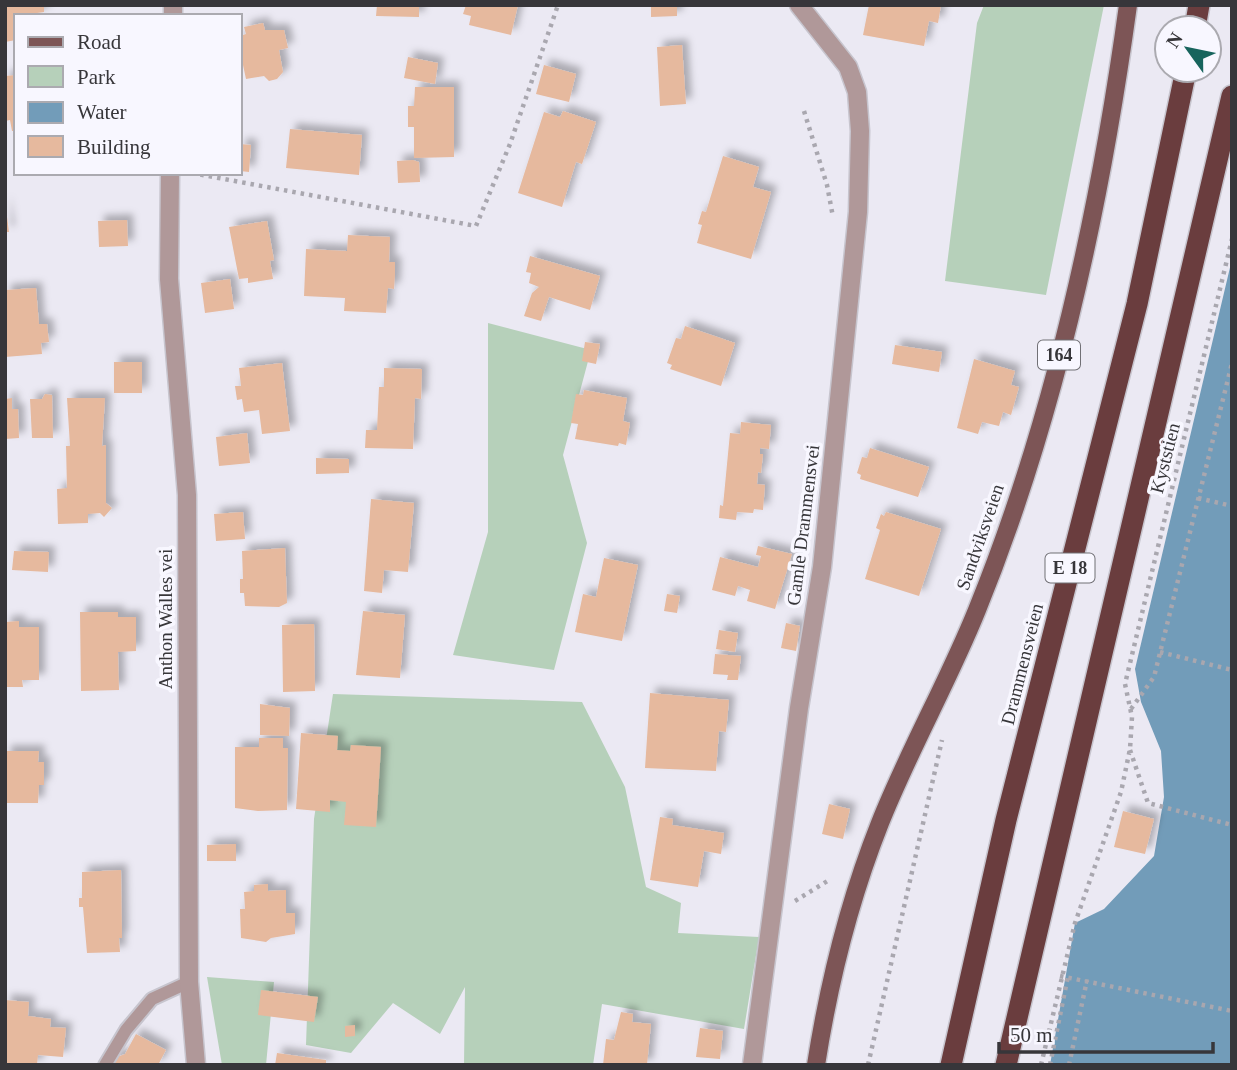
<svg xmlns="http://www.w3.org/2000/svg" width="1237" height="1070" viewBox="0 0 1237 1070" font-family="'Times New Roman',serif">
<style>
.green{fill:#b6d0ba}
.water{fill:#729cb9}
.building{fill:#e6b99e;filter:url(#shadow)}
.lines{fill:none;stroke-linecap:round;stroke-linejoin:round}
.service-casing{stroke:#c7c5ce;stroke-width:16}
.minor-casing{stroke:#c7c5ce;stroke-width:21}
.primary-casing{stroke:#c7c5ce;stroke-width:21}
.motorway-casing{stroke:#c7c5ce;stroke-width:24}
.path{stroke:#a9a7af;stroke-width:4.5;stroke-dasharray:3.5 5;stroke-linecap:butt}
.service{stroke:#b09899;stroke-width:12}
.minor{stroke:#b09899;stroke-width:18}
.primary{stroke:#7d5556;stroke-width:18}
.motorway{stroke:#6a3d3e;stroke-width:21}
.labels{text-anchor:middle;dominant-baseline:central;stroke-width:7;stroke-linejoin:round;paint-order:stroke}
.shield{fill:#f8f7ff;stroke:#717075;stroke-width:2}
.shield-label{font-size:18px;font-weight:bold;fill:#37363a}
.street-label{font-size:19px;fill:#37363a;stroke:#f8f7ff}
</style>
<defs>
<filter id="shadow"><feDropShadow dx="6" dy="-6" stdDeviation="3.5" flood-color="#0004"/></filter>
</defs>
<rect width="100%" height="100%" fill="#ebe9f3"/>
<path class="green" d="M984,5h120l-58,290 -101,-14 32,-258z
M488,323l103,27 -28,105 24,88 -33,127 -101,-15 35,-123z
M333,694l249,8 43,85 21,100 35,16 -3,30 81,4 -15,92 -142,-25 -9,61h-129l1,-78 -25,47 -47,-31 -42,50 -45,-8 8,-226z
M207,977l67,5 -8,83h-44z"/>
<path class="water" d="M1232,259v806h-182l25,-142 29,-14 50,-53 10,-59 -3,-46 -20,-49 -6,-33z"/>
<path class="building" d="M5,5h39v7l-7,1v3h-21v24l-11,2z
M377,5h42v12l-43,-1z
M466,5h52l-7,30 -42,-10 2,-9 -8,-2z
M651,5h26v11l-26,1z
M869,5h72l-3,18 -9,-2 -5,25 -61,-11z
M263,23l2,7h19l4,18 -9,2 4,22 -6,7 -8,2 -5,-5 -18,3 -3,-14 -3,1v-30l6,-2 -2,-7z
M682,45l4,59 -26,2 -3,-59z
M408,57l30,6 -3,21 -31,-6z
M544,65l32,9 -7,28 -33,-8z
M16,75v56h-4l-2,-11 -5,1v-45z
M415,87h39v70l-40,1v-31h-6v-21h6z
M563,111l33,11 -14,42 -6,-2 -14,45 -44,-14 26,-81 16,5z
M290,129l72,6 -3,40 -73,-7z
M240,144l11,1 -2,27 -9,-1z
M723,156l36,11 -6,20 18,5 -20,67 -54,-16 5,-18 -4,-1 4,-13 4,1z
M413,160l6,2 1,20 -22,1 -1,-22z
M5,201l4,31h-4z
M127,220l1,26 -29,1 -1,-26z
M267,221l7,39 -4,1 3,18 -25,4v-5l-9,1 -10,-52z
M348,235l42,2 -1,25h6v13l-1,14 -6,-1 -2,25 -42,-2 1,-13 -41,-2 2,-47 41,2z
M530,256l70,20 -10,34 -41,-13 -8,24 -17,-5 8,-23 7,-6 -10,-4 2,-10 -5,-1z
M230,279l4,30 -29,4 -4,-30z
M36,288l3,36h8l2,18 -8,1 1,11 -37,3v-67z
M685,326l50,17 -14,43 -51,-17 2,-4 -5,-2 9,-25 5,1z
M585,342l15,2 -4,20 -14,-3z
M895,345l47,7 -3,20 -47,-8z
M974,359l41,12 -4,14 8,2 -8,28 -8,-3 -4,14 -17,-4 -4,12 -21,-6z
M114,362h28v31h-28z
M282,363l8,68 -28,3 -3,-24 -15,2 -2,-13 -5,1 -2,-14h6l-2,-18z
M384,368l38,1 -1,30 -6,-1 -2,51 -48,-1 1,-18h11l2,-43h5z
M584,390l43,8 -4,23 7,2 -4,22 -7,-2 -1,3 -43,-7 3,-15 -7,-1 5,-29 7,1z
M45,394l7,1 1,43h-21l-2,-39h12z
M12,398v11h6l1,29 -14,1v-40z
M67,398h38l-3,48 4,-1v58l6,5 -8,9 -4,-4 -12,1v9l-30,1 -1,-35 10,-1 -1,-42h4z
M741,422l30,3 -2,24 -9,-1v6h3l-2,19 -3,-1 -1,12 8,1 -2,25 -9,-1 -1,4 -16,-1 -1,8 -17,-2 1,-13 3,1 7,-73 10,1z
M247,433l3,30 -31,3 -3,-29z
M870,448l59,19 -11,30 -58,-18 1,-4 -4,-2 5,-16 5,1z
M316,458l33,1v14l-33,1z
M371,499l43,4 -6,69 -24,-2 -2,23 -18,-2z
M243,512l2,27 -29,2 -2,-27z
M886,512l55,17 -22,67 -54,-17 15,-49 -4,-2 5,-14 3,2z
M758,546l34,8 -17,55 -28,-8 3,-11 -12,-4 -3,10 -23,-6 8,-33 38,10 3,-11 -5,-1z
M285,548l2,55 -8,4 -34,-1 -1,-13h-4v-14h3l-1,-28z
M14,551l35,1 -1,20 -36,-2z
M604,558l34,7 -16,76 -47,-9 8,-38 13,3z
M667,594l13,2 -3,17 -13,-2z
M363,611l42,4 -5,63 -44,-3z
M80,612h38v5h18v34l-18,1 1,38 -38,1z
M19,621v6h20v53h-17l1,7h-18v-65z
M786,623l14,3 -4,25 -15,-3z
M314,624l1,67 -32,1 -1,-67z
M719,630l19,3 -3,19 -19,-3z
M715,654l26,2 -3,24h-11l1,-5 -15,-1z
M650,693l79,7 -3,32 -7,-1 -3,40 -71,-3z
M260,704l30,4 -1,28 -29,-1z
M301,733l37,3 -1,14 13,1 1,-6 30,2 -5,80 -32,-2 2,-23 -16,-2v12l-34,-3z
M259,738h24v10h5l-1,62 -29,1 -23,-3v-61h24z
M5,751h34l-1,11h6v23h-5l-1,18h-33z
M829,804l21,5 -7,30 -21,-5z
M1123,811l31,8 -9,35 -31,-7z
M660,817l13,2 -1,6 52,8 -3,21 -17,-3 -6,36 -48,-7z
M236,844v17h-29v-16z
M121,870l1,68h-3l1,14 -33,1 -4,-46h-4v-9h3v-26z
M268,884v7l18,-1v23h9v21l-24,4 -5,4 -25,-4 -1,-29h5l-1,-17 10,-1v-6z
M261,990l57,7 -4,25 -56,-7z
M5,1000l24,2 -1,14 23,3 -1,8 16,1 -3,29 -25,-2 -1,10h-32z
M621,1012l12,2 -1,8 19,2 -4,41h-44l3,-26 8,1z
M355,1025v11l-10,1v-11z
M700,1028l23,3 -3,28 -24,-2z
M136,1034l30,16 -8,15h-49l6,-11 5,2 5,-2z
M277,1053l49,7v5h-51z"/>
<g class="lines">
<g class="service-casing">
<path id="service" d="M105,1065l21,-35 26,-31 37,-17"/>
</g>
<g class="minor-casing">
<path id="minor" d="M173,16v-11
M170,173l-1,106 18,216 2,487 7,83
M752,1065l47,-357 23,-141 36,-355 2,-81 -3,-39 -9,-25 -49,-62"/>
</g>
<g class="primary-casing">
<path id="primary" d="M816,1065c13,-83 33,-164 64,-242 29,-73 68,-141 97,-213 78,-192 123,-401 151,-605"/>
</g>
<g class="motorway-casing">
<path id="motorway" d="M1195,28l4,-23
M951,1065l55,-245 131,-516 49,-234
M1006,1065l226,-969"/>
</g>
<path class="path" d="M804,111l23,74 6,32
M192,173l284,53 34,-82 48,-139
M1198,498l34,8
M1160,652l72,18
M1131,709l23,-32 78,-314
M1130,750l18,53 84,22
M795,901l34,-21
M1060,976l172,35
M868,1065l74,-325
M1041,1065l34,-142 46,-131 9,-43 2,-32 -7,-33 107,-445
M1050,1065l18,-89
M1069,1065l18,-85"/>
<use href="#service" class="service"/>
<use href="#minor" class="minor"/>
<use href="#primary" class="primary"/>
<use href="#motorway" class="motorway"/>
</g>
<g class="labels">
<g class="shield">
<rect x="1038" y="340.5" width="42" height="29" rx="5"/>
<rect x="1045.5" y="553.5" width="49" height="29" rx="5"/>
</g>
<g class="shield-label">
<text x="1059" y="355">164</text>
<text x="1070" y="568">E 18</text>
</g>
<g class="street-label">
<text transform="translate(1165 458) rotate(-76)">Kyststien</text>
<text transform="translate(803 525) rotate(-83)">Gamle Drammensvei</text>
<text transform="translate(980 537) rotate(-71)">Sandviksveien</text>
<text transform="translate(165 619) rotate(-90)">Anthon Walles vei</text>
<text transform="translate(1022 664) rotate(-76)">Drammensveien</text>
</g>
</g>
<rect width="1237" height="1070" fill="none" stroke="#37363a" stroke-width="14"/>
<rect x="14" y="14" width="228" height="161" fill="#f8f7ff" stroke="#abaab0" stroke-width="2"/>
<rect x="28" y="37" width="35" height="10" fill="#7d5556" stroke="#abaab0" stroke-width="2"/>
<text x="77" y="49" font-size="21" fill="#37363a">Road</text>
<rect x="28" y="66" width="35" height="21" fill="#b6d0ba" stroke="#abaab0" stroke-width="2"/>
<text x="77" y="84" font-size="21" fill="#37363a">Park</text>
<rect x="28" y="102" width="35" height="21" fill="#729cb9" stroke="#abaab0" stroke-width="2"/>
<text x="77" y="119" font-size="21" fill="#37363a">Water</text>
<rect x="28" y="136" width="35" height="21" fill="#e6b99e" stroke="#abaab0" stroke-width="2"/>
<text x="77" y="154" font-size="21" fill="#37363a">Building</text>
<g transform="translate(1188 49) rotate(303)"><circle r="33" fill="#f8f7ff" stroke="#abaab0" stroke-width="2"/>
<path d="M0-5L12 26L0 18L-12 26Z" fill="#17645d"/>
<text y="-10" font-size="19" font-weight="bold" text-anchor="middle" fill="#37363a">N</text>
</g>
<path d="M999 1042v10h214v-10" fill="none" stroke="#37363a" stroke-width="3.5"/>
<text x="1010" y="1042" font-size="21" fill="#37363a" stroke="#f8f7ff" stroke-width="5" paint-order="stroke">50 m</text>
</svg>
